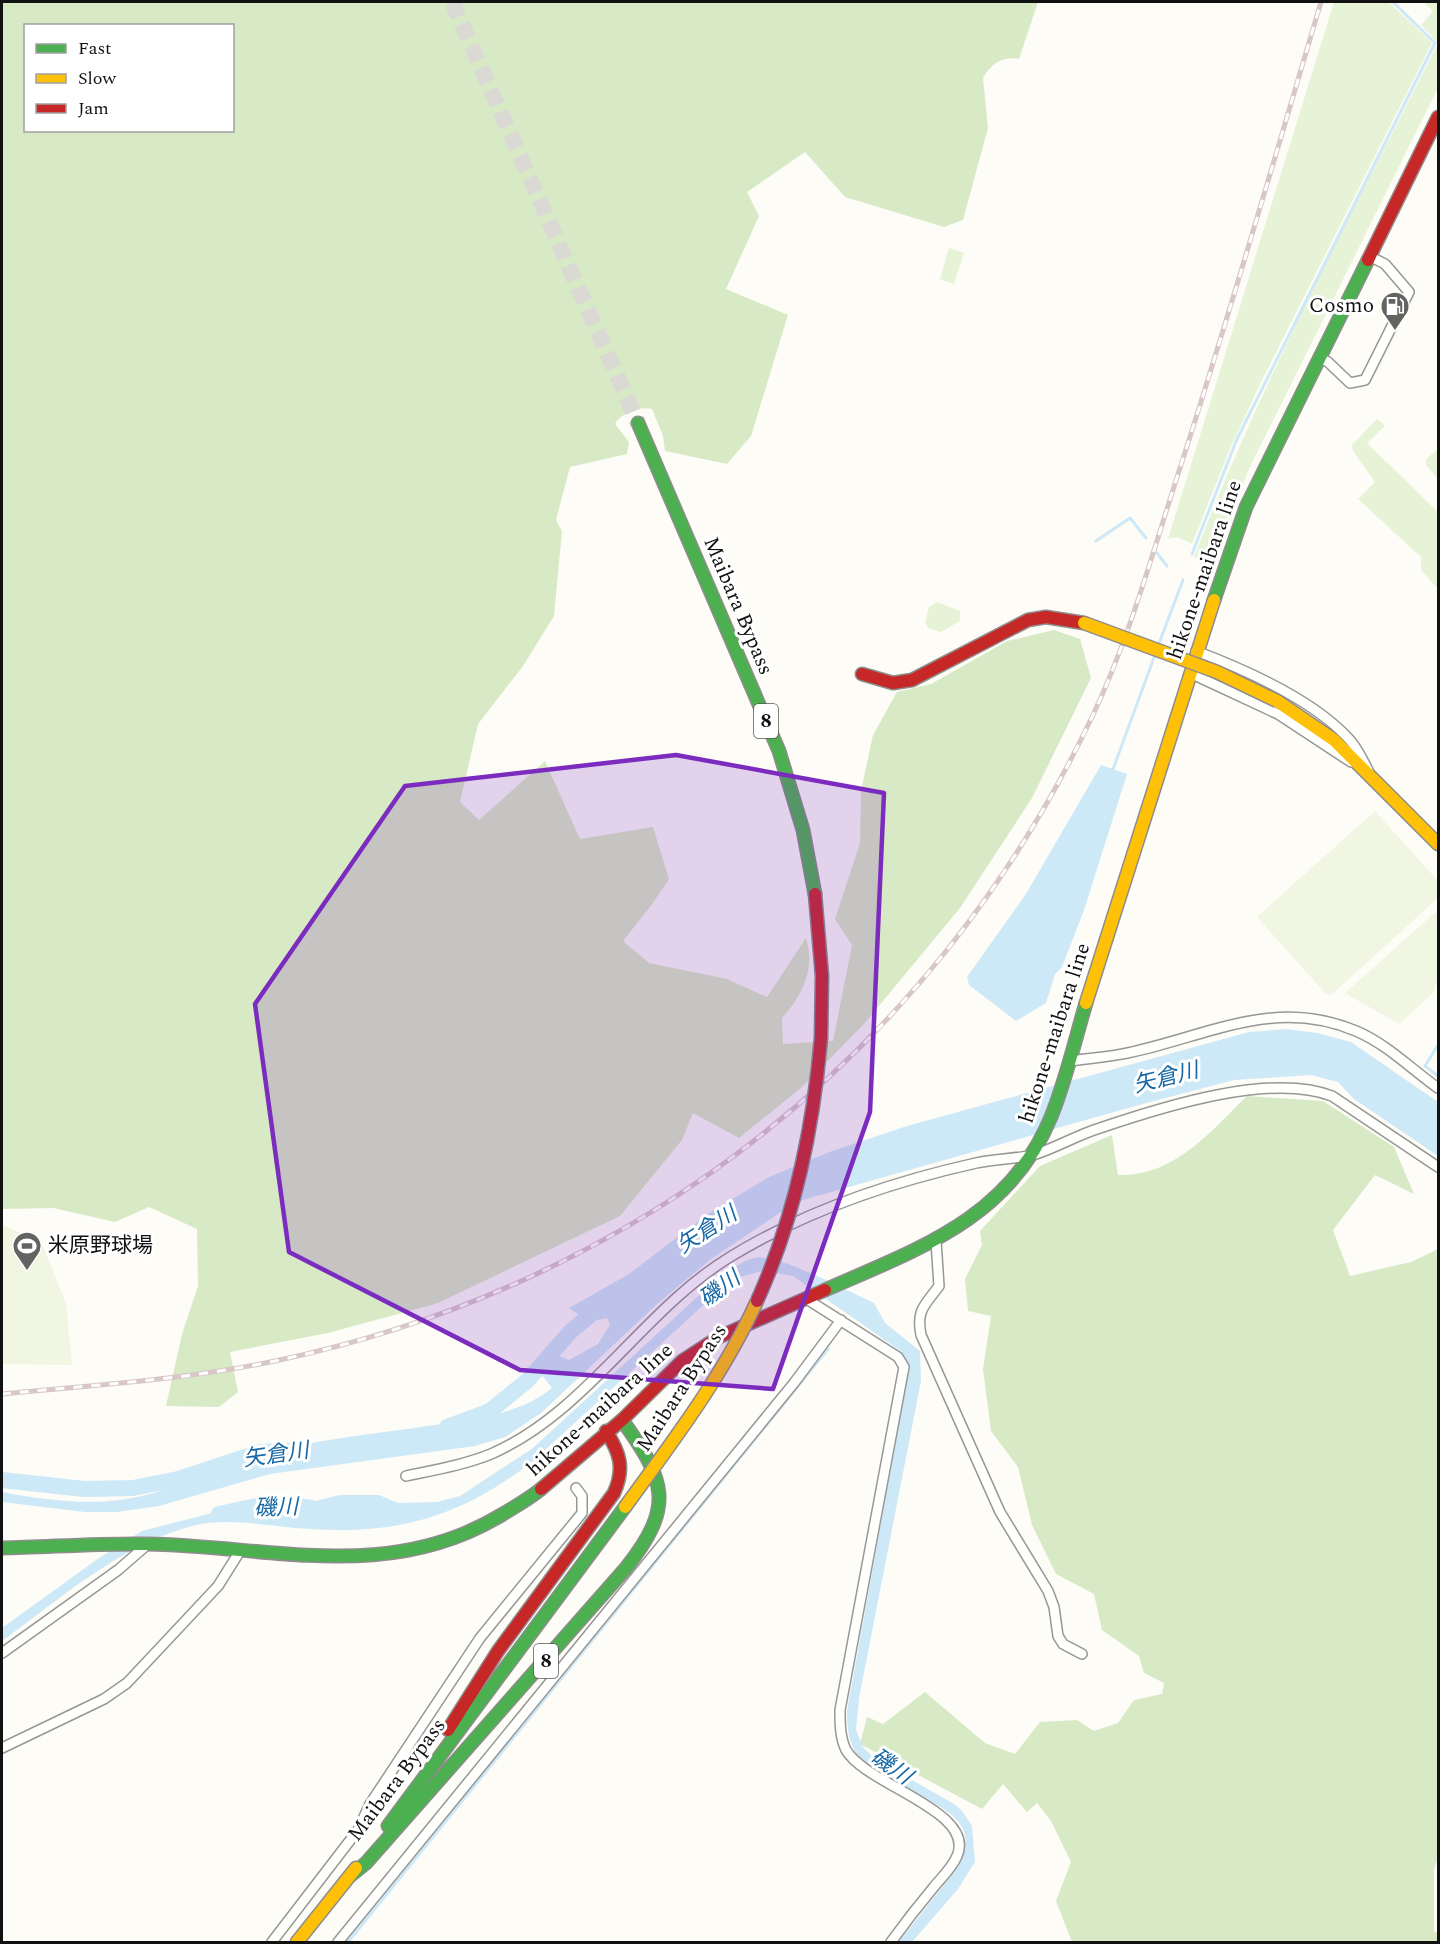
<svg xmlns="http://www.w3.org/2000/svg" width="1440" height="1944" viewBox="0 0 1440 1944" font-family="Spectral,'Noto Sans JP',serif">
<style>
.green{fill:#e7f3d7}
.forest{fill:#d8eac5;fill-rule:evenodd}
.pitch{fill:#f0f6e1}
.water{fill:#cde8f7}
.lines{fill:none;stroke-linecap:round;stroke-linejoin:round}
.stream{stroke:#cde8f7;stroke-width:3}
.river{stroke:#cde8f7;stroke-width:16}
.highway-tunnel{stroke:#dad9d4;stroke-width:16;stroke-dasharray:16 8;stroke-linecap:butt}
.street-casing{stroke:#979795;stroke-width:12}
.fast-casing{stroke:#8e8d8b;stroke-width:15}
.slow-casing{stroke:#8e8d8b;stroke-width:15}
.jam-casing{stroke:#8e8d8b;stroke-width:15}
.street{stroke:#fffffe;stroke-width:9}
.fast{stroke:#4caf50;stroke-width:12}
.slow{stroke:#ffc107;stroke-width:12}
.jam{stroke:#c62828;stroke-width:12}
.rail-casing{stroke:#d9c6c7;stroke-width:5}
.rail{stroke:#fff;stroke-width:3;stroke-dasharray:9;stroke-linecap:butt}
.slow-bridge-casing{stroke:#8e8d8b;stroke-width:15;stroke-linecap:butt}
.jam-bridge-casing{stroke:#8e8d8b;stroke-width:15;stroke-linecap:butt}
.slow-bridge{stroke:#ffc107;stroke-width:12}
.jam-bridge{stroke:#c62828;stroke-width:12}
.marked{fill:#7b2cbf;fill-opacity:0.2;stroke:#7b2cbf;stroke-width:4.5;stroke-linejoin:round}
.labels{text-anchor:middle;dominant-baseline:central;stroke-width:6;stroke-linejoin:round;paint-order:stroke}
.shield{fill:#fff;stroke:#585858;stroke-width:1.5}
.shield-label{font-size:20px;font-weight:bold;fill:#111}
.poi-label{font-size:21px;fill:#111;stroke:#fff;text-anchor:end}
.street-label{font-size:21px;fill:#111;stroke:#fff}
.water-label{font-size:22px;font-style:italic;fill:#1768a6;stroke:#fff}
</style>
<rect width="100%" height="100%" fill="#fdfcf7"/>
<path class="green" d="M1334,2h55l43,41 -172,341 -30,65 -38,95 -15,-7 -9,2z
M1423,2h15v86l-189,381 -36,92 -19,-4c68,-178 159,-345 244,-514l-17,-18 12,-14z
M949,248l15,5 -10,31 -14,-5z
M1377,419l8,7 -18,17 71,69v77l-17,-19v-13l-63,-58 17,-17 -22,-31 -1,-6z
M1438,449v30l-12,-14v-6z
M937,602l23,9v10l-19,11 -13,-4 -3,-6 4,-15z"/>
<path class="forest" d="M2,2h1036l-19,57c-17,-3 -28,5 -36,19l5,50 -25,92 -19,7 -99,-30 -40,-45 -58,40 12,24 -33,73 62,26 -37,121 -24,28 -62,-13 -2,-15 -11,-27c-12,-3 -31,4 -37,15l14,18 -2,12 -57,13 -14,53 6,11 -8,85 -31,50 -45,58 -18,78 19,18 66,-59 35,78 73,-12 16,52 -16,24 -30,38 26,22 78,16 40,18 39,-59c10,30 -4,58 -24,80l1,26 50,-3 19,-96 -17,-26 25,-76 1,-52 12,-56 24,-43 34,-8 76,-43 47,-11 26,9 11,39 -59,120 -72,110 -96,116 -62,63 -63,51 -46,-25 -11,27 -62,76 -182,87 -110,30 -98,19 8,40 -19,15 -53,-1 16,-72 16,-48 -1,-57 -48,-22 -34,15 -62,-14 -51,1zM26,26h206v104h-206z
M1247,1096l76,5 71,46 20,47 -39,-19 -42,55 17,46 61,-14 27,-13v609l-4,11v62l4,3v8h-366l-16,-41 15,-39 -20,-41 -14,-18 -10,9 -24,-28 -21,25 -122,-65 7,-27 16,7 42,-32 60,51 30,11 25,-32 37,-2 17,11 24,-8 16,-23 28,-6 2,-11 -20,-10 -5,-17 -37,-26 -8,-36 -38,-20 -24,-49 -14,-58 -27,-36 -8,-62 8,-53 -23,-5 -3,-32 17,-34 -2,-14 60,-65 72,-31 6,40c56,2 92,-43 129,-79z"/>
<path class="pitch" d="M1375,811l63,70v17l-107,97 -5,-1 -69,-77z
M1438,910v65l-4,17 -35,32 -54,-31z
M2,1225l39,16 25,63 6,61 -70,-1z"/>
<path class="water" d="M1101,765l26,9 -43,136 -22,57 -7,7 -9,29 -30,18 -47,-36 -2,-8 59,-83z
M1286,1029l31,4 34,9 87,60v54l-84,-57 -16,-17 -27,-7 -45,3 -32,2 -95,25 -343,97 -85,57 -55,46 -115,108 -36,24 -30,9 -205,28 -111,32 -42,6h-32l-83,-10v-10c36,7 80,13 117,8 46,-5 86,-28 130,-42 57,-18 120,-23 179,-32 42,-7 90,-10 124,-38l-11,-14 -2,-17 9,-6 21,9 29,-16 12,-19 -3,-7c-17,5 -24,0 -38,-10l60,-34 80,-61 60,-36 63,-26 75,-25 342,-94z
M758,1257l28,6 27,11 61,29 11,20 35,28 1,30 -62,317 -3,32 7,17 12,12 79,45 8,7 10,15 3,36 -17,27 -46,53h-14c13,-15 25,-31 38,-47 23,-29 50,-60 6,-87 -27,-16 -55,-28 -80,-46 -13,-16 -15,-32 -15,-51l62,-342 -7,-17 -109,-76 -31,-5 -30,8 -199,182c-77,60 -142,75 -238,67 -32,-3 -67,-10 -99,-3 -72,17 -136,74 -194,116v-13l97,-70 43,-27 74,-19 85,-7 38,-10h40l19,8 39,-1 23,-6 73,-48 188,-173 26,-15z"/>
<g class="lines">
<path class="stream" d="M1096,541l34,-23 16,20
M1157,553l10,13
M1192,554l45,-115 198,-396 -42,-41
M1158,646l25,-66
M1112,772l44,-120
M1438,1045l-13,21 13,10
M348,1942l480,-593"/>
<path class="river" d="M447,1427l43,-16 38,-31 43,-49 30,-25
M2,1480l82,9 49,-1 45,-9 82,-27 41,-2
M219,1514l52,-11 41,5"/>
<path class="highway-tunnel" d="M452,2l186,421"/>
<g class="street-casing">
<path id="street" d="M1319,357l9,5 22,21 15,-3 44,-88 -24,-28 -16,-8
M1196,651c50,19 116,48 152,87 9,9 14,21 20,32
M1190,673l88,41 73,48
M1069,1061c21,-3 43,-4 63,-9 78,-17 143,-55 224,-21 31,13 55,38 82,57
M936,1241l3,45c-14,19 -23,24 -18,49l79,177 48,79 6,16 4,29 5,8 19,10
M805,1298l93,59 6,10 -64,343c0,13 0,28 6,40 20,35 131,61 111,106 -5,12 -16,22 -24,32 -15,18 -29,36 -42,54
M406,1476c28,-6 58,-11 85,-22 95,-41 152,-144 239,-197 75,-46 161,-75 246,-94 19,-4 38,-4 57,-8 23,-7 44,-20 67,-27 62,-21 171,-56 232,-32l106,71
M2,1653l116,-83 30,-26
M2,1748l102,-49 23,-16 91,-97 22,-35
M272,1942l86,-112 12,-26 110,-166 102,-125v-17l-6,-8
M338,1942l456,-559 47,-63"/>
</g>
<g class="fast-casing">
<path id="fast" d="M638,423l141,328 24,79 12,64
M1214,600l32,-93 122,-247
M825,1290c93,-41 184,-71 226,-173 15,-37 24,-77 35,-114
M2,1548c48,-1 97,-5 145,-4 124,2 242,40 356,-30 13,-8 26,-15 38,-25
M388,1826l237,-319
M350,1876l16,-13 260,-295c49,-62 40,-87 -4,-148"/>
</g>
<g class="slow-casing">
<path id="slow" d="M1277,701l57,39 104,104
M1086,1003l128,-403
M297,1942l59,-74"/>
</g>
<g class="jam-casing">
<path id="jam" d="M1368,260l70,-143
M862,674l31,9 19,-3 116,-60 18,-3 38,6
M815,894l7,82 -1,62
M541,1489l81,-69 60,-59 37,-24 106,-47
M448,1730l50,-79 116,-158c11,-25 6,-40 -8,-62"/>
</g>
<use href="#street" class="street"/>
<use href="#fast" class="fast"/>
<use href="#slow" class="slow"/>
<use href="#jam" class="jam"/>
<g class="rail-casing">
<path id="rail" d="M2,1394c90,-9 183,-14 273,-33 363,-76 658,-309 817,-644 38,-80 61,-166 88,-249 50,-155 95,-311 141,-466"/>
</g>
<use href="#rail" class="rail"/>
<g class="slow-bridge-casing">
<path id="slow-bridge" d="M1084,623l133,49 60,29
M625,1507c48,-66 98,-131 132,-206"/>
</g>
<g class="jam-bridge-casing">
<path id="jam-bridge" d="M757,1301c38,-84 56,-171 64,-263"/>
</g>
<use href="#slow-bridge" class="slow-bridge"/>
<use href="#jam-bridge" class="jam-bridge"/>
</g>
<path class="marked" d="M676,755l208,38 -14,319 -97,277 -253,-19 -231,-118 -34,-248 150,-218z"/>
<defs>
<g id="fuel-pin" transform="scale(1.5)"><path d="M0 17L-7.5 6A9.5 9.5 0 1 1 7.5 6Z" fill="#646362" stroke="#fff"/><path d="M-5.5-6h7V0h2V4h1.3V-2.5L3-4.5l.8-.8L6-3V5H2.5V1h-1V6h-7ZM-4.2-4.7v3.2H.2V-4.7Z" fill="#fff"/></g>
<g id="stadium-pin" transform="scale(1.5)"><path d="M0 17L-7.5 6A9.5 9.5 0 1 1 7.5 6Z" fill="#646362" stroke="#fff"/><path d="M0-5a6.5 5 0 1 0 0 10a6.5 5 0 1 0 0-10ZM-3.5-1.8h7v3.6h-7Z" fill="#fff"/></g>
</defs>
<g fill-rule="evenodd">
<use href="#fuel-pin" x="1395" y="306"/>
<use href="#stadium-pin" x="27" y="1246"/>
</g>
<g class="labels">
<g class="shield">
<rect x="754" y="704" width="24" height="34" rx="4.5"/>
<rect x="534" y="1644" width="24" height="34" rx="4.5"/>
</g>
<g class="shield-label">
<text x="766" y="721">8</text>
<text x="546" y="1661">8</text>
</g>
<g class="poi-label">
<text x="1374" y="306">Cosmo</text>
<text x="48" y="1246" text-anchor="start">米原野球場</text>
</g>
<g class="street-label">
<text transform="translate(1205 570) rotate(-71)">hikone-maibara line</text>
<text transform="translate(738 606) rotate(67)">Maibara Bypass</text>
<text transform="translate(1055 1033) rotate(-72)">hikone-maibara line</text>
<text transform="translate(682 1388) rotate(-57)">Maibara Bypass</text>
<text transform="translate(600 1410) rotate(-42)">hikone-maibara line</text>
<text transform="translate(397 1780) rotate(-53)">Maibara Bypass</text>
</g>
<g class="water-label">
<text transform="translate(1166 1078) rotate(-14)">矢倉川</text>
<text transform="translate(707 1230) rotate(-33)">矢倉川</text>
<text transform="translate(720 1289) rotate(-36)">磯川</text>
<text transform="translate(276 1455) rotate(-8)">矢倉川</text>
<text transform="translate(276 1508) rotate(-2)">磯川</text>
<text transform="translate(891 1767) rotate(34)">磯川</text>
</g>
</g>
<rect width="1440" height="1944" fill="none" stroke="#111111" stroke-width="6"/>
<rect x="24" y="24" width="210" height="108" fill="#ffffff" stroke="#a0a0a0" stroke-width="1.5"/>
<rect x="36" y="44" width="30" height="9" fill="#4caf50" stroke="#a0a0a0" stroke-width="1.5"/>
<text x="78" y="54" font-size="18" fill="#111111">Fast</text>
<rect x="36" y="74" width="30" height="9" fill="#ffc107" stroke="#a0a0a0" stroke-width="1.5"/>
<text x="78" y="84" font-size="18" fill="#111111">Slow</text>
<rect x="36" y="104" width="30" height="9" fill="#c62828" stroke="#a0a0a0" stroke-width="1.5"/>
<text x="78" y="114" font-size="18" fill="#111111">Jam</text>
</svg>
